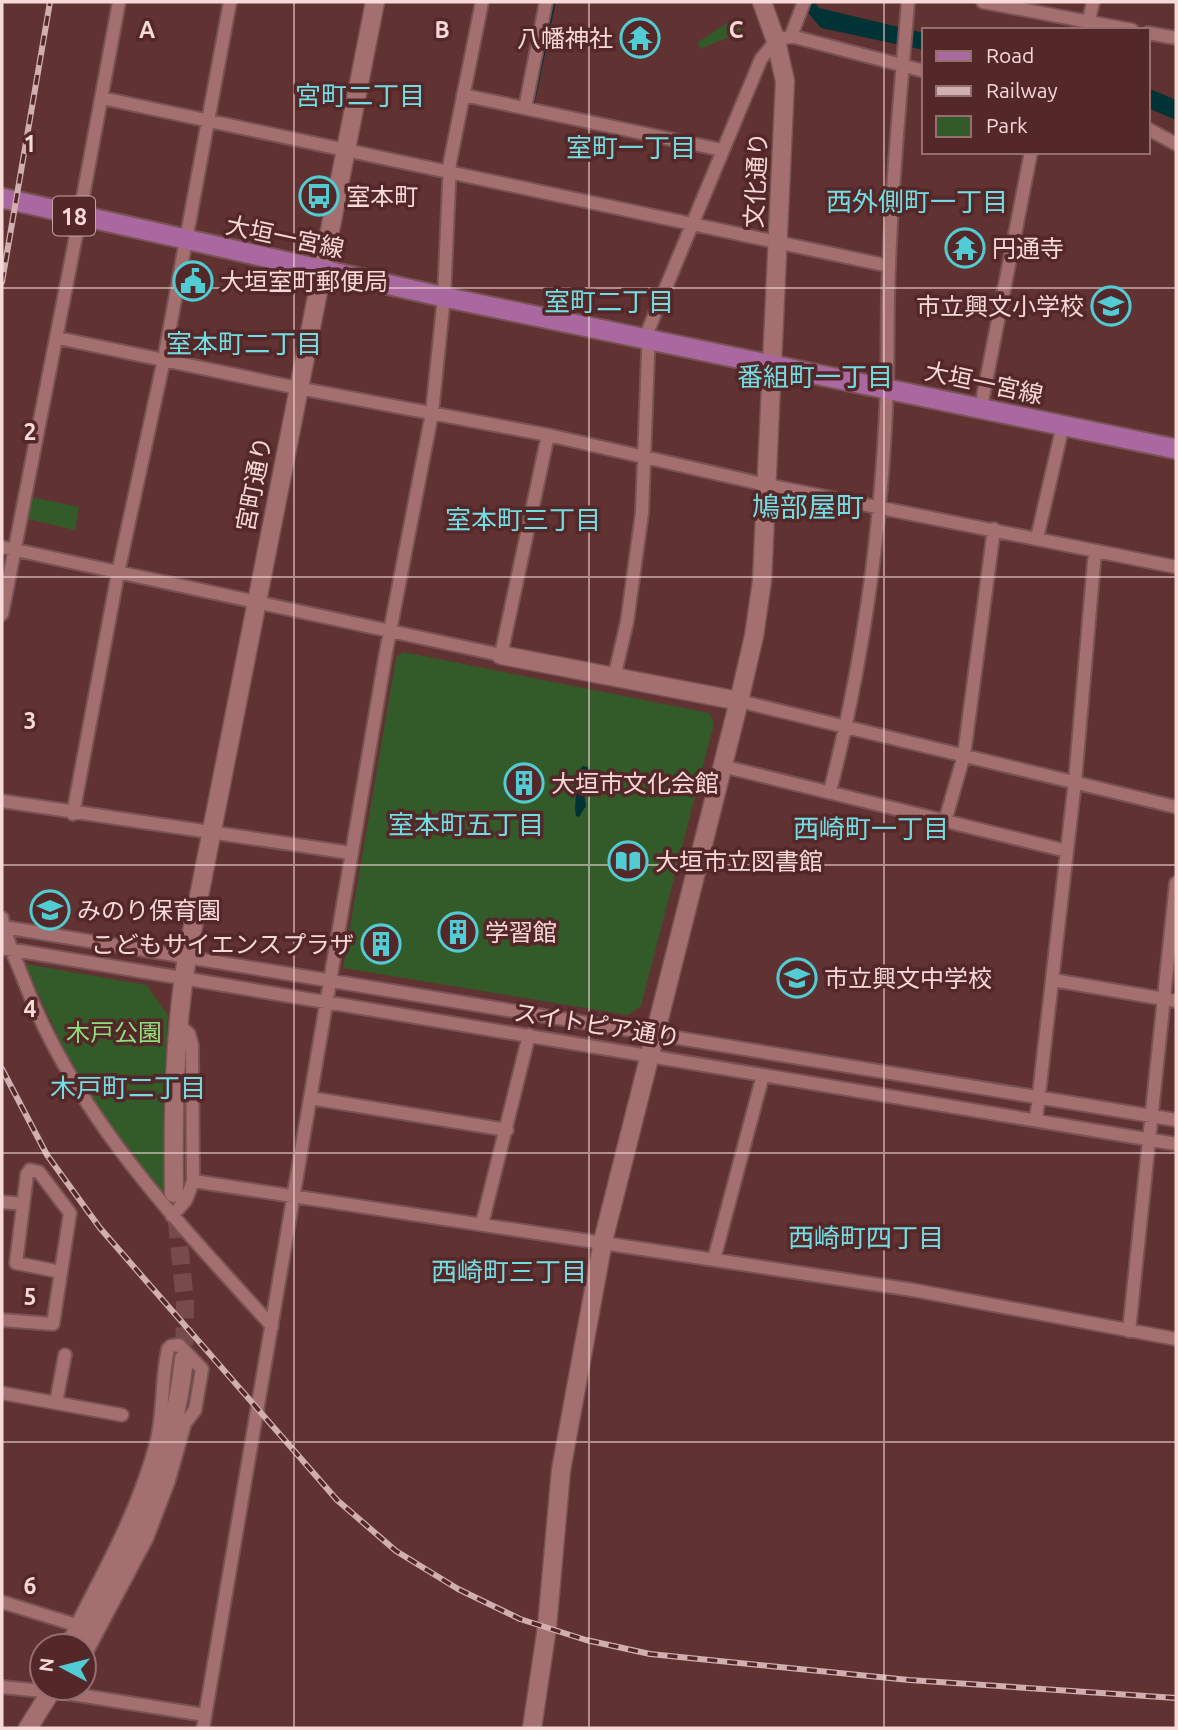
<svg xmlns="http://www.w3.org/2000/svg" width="1178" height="1730" viewBox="0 0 1178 1730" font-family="Ubuntu,'Noto Sans JP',sans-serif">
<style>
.green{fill:#325b29}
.water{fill:#003335}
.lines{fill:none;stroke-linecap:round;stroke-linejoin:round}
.stream{stroke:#003335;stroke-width:3.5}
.secondary-tunnel{stroke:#774b4b;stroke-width:18;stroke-dasharray:18 9;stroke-linecap:butt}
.street-casing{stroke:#795253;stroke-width:16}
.secondary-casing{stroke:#795253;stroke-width:21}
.primary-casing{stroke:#795253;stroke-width:23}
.street{stroke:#a36f6f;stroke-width:12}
.secondary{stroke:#a36f6f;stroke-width:18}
.primary{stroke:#aa68a0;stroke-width:19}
.rail-casing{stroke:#d1afaf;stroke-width:6}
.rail{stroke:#542728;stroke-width:3.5;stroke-dasharray:10;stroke-linecap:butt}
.grid{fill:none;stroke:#f7d9d8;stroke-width:2;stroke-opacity:0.55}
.labels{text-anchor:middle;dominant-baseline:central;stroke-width:7;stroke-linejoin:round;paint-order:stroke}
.shield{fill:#542728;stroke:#c6a4a3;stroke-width:2}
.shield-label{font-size:23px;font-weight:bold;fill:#f7d9d8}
.poi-label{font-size:24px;fill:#f7d9d8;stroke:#542728;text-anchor:start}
.street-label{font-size:24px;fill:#f7d9d8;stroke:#542728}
.park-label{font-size:24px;fill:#8edf7b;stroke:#542728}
.neighbourhood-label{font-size:26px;fill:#72dee3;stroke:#542728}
.quarter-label{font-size:28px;fill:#72dee3;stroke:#542728}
.grid-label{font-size:23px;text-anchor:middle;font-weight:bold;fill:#f7d9d8;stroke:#542728;stroke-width:7;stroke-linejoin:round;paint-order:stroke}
</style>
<rect width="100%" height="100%" fill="#603232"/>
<path class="green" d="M735,18l6,2v12l-41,17 -2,-7z
M32,497l47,10 -4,23 -47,-11z
M403,652l306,61 5,10 -73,283 -13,9 -285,-47 53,-310z
M25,964l122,21 21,31 -5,87 4,89 -6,-1 -52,-65 -33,-50z"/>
<path class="water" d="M799,2h16l4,6 105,25v17l-103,-22z
M1148,88l28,12v20l-28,-12z
M583,766l5,1 13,16 -3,4 -4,-6 -9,-1 -2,8 3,18 -7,11 -3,-1c-3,-14 3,-28 1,-44z"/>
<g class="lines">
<path class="stream" d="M533,103l21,-101"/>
<path class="secondary-tunnel" d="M174,1193l11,109 -1,57"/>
<g class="street-casing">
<path id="street" d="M983,2l149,28
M1087,29l6,-27
M1148,33l28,5
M791,36l133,35
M463,95l259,55
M102,98l787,168
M525,108l21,-106
M1148,129l28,15
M82,202l37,-200
M58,338l240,50 250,47 219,50 409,82
M981,407l50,-255
M1037,538l26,-113
M2,547l499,108 47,-220
M2,614l75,-383
M614,678l13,-56 15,-109 7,-185 112,-269 15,-18 15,-5 13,-34
M739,701l437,106
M722,766l345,85
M830,791c34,-132 52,-267 57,-403 1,-41 0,-81 2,-122 3,-88 12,-176 19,-264
M2,801l349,52
M73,814l45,-241 46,-214 66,-357
M945,821l19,-66 30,-226
M2,918c4,21 13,40 21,60 52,138 151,240 249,348
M4,927l1172,193
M2,948l1174,196
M1053,980l123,21
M310,1098l197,32
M1036,1120l39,-339 20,-230
M193,1181l720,109 263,49
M2,1202l21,2
M172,1216l14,-16 7,-19 -1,-136 -3,-11 -12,-11
M482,1224l47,-189
M714,1259l49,-184
M2,1320l51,4 17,-111 -31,-41 -9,-2 -3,4 -11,89 45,9
M1129,1331l47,-448
M2,1393l120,22
M56,1403l9,-48
M2,1602l74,23
M66,1646c34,-68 72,-132 91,-206 7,-30 4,-60 11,-91l3,-3 8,-1 23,24 -7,41 -10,13 -16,57 -22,58 -63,119
M2,1687l70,7 133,21
M203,1728l183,-1076 46,-239 12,-116 6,-135 32,-160"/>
</g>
<g class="secondary-casing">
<path id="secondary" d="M501,655l238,46
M174,1193c-1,-79 0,-157 13,-236l188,-955
M77,1646c52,-89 96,-183 107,-287
M28,1728l25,-40
M532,1728l15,-101 14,-157 42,-229 136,-540 15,-65 8,-55 23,-500 -9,-40 -14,-39"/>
</g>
<g class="primary-casing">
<path id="primary" d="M2,198l442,99 732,152"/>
</g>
<use href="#street" class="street"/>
<use href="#secondary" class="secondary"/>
<use href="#primary" class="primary"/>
<g class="rail-casing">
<path id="rail" d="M2,282l48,-280
M2,1069l45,86 53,73 237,272 59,51 62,38 62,30 66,21 64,14 259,26 267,18"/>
</g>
<use href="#rail" class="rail"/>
</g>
<path class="grid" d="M294,2v1726M589,2v1726M884,2v1726M2,288h1174M2,577h1174M2,865h1174M2,1153h1174M2,1442h1174"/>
<defs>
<g id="temple-ring" transform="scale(2.0125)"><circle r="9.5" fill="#542728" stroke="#51ccd2" stroke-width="1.5"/><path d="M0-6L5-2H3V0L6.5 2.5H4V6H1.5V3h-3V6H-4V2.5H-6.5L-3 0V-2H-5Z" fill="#51ccd2"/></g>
<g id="bus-ring" transform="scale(2.0125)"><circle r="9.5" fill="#542728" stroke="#51ccd2" stroke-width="1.5"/><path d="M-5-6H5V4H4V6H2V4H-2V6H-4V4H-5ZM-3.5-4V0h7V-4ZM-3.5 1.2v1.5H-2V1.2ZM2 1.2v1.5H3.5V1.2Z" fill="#51ccd2"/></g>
<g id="civic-ring" transform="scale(2.0125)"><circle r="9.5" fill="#542728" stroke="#51ccd2" stroke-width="1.5"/><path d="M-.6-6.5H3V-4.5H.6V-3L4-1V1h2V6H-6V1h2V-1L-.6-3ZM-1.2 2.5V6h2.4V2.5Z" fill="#51ccd2"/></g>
<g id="school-ring" transform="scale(2.0125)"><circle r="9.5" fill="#542728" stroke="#51ccd2" stroke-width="1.5"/><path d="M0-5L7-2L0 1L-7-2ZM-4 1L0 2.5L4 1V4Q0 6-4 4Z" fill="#51ccd2"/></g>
<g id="building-ring" transform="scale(2.0125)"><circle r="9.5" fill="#542728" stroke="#51ccd2" stroke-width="1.5"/><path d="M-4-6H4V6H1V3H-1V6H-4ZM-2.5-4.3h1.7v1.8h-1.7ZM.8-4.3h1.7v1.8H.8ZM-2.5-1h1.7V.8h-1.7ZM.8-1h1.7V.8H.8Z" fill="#51ccd2"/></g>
<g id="library-ring" transform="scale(2.0125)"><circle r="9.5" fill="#542728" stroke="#51ccd2" stroke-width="1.5"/><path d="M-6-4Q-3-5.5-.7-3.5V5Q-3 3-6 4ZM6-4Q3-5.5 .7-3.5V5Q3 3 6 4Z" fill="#51ccd2"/></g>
</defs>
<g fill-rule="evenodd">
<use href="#temple-ring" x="640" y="38"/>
<use href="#bus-ring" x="319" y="196"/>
<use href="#temple-ring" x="965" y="248"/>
<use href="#civic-ring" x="193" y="281"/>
<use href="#school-ring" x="1111" y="306"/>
<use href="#building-ring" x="524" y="783"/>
<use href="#library-ring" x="628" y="861"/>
<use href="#school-ring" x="50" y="910"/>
<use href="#building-ring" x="458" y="932"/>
<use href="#building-ring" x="381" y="944"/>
<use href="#school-ring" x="797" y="978"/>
</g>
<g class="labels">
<rect class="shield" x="53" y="196.5" width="42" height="39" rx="5"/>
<g class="shield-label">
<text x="74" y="216">18</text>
</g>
<g class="poi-label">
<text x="613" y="38" text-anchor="end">八幡神社</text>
<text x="346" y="196">室本町</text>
<text x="992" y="248">円通寺</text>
<text x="220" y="281">大垣室町郵便局</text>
<text x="1084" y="306" text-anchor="end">市立興文小学校</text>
<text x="551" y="783">大垣市文化会館</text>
<text x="655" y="861">大垣市立図書館</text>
<text x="77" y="910">みのり保育園</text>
<text x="485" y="932">学習館</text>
<text x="354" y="944" text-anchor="end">こどもサイエンスプラザ</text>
<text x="824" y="978">市立興文中学校</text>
</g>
<g class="street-label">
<text transform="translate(756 180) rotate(-87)">文化通り</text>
<text transform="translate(285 237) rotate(12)">大垣一宮線</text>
<text transform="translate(984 383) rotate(12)">大垣一宮線</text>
<text transform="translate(254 484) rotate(-79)">宮町通り</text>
<text transform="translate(597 1025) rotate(9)">スイトピア通り</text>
</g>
<g class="park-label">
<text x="114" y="1032">木戸公園</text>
</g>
<g class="neighbourhood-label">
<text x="360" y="95">宮町二丁目</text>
<text x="631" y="147">室町一丁目</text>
<text x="917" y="201">西外側町一丁目</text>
<text x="609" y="301">室町二丁目</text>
<text x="244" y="343">室本町二丁目</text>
<text x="815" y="376">番組町一丁目</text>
<text x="523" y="519">室本町三丁目</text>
<text x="466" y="824">室本町五丁目</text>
<text x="871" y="828">西崎町一丁目</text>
<text x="128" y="1087">木戸町二丁目</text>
<text x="866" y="1237">西崎町四丁目</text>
<text x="509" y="1271">西崎町三丁目</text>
</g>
<g class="quarter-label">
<text x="808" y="506">鳩部屋町</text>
</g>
</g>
<g class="grid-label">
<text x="147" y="38">A</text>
<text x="442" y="38">B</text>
<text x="736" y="38">C</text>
<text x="30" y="152">1</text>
<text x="30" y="440">2</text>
<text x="30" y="729">3</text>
<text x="30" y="1017">4</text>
<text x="30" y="1305">5</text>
<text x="30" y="1594">6</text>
</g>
<rect width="1178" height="1730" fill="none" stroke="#f7d9d8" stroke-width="7"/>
<rect x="922" y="28" width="228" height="126" fill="#542728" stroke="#956e6e" stroke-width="2"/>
<rect x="936" y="51" width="35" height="10" fill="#aa68a0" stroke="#956e6e" stroke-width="2"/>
<text x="986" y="63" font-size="21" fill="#f7d9d8">Road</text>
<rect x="936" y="86" width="35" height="10" fill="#d1afaf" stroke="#956e6e" stroke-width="2"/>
<text x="986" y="98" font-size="21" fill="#f7d9d8">Railway</text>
<rect x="936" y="116" width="35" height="21" fill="#325b29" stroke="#956e6e" stroke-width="2"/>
<text x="986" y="133" font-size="21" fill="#f7d9d8">Park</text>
<g transform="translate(63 1667) rotate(277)"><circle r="33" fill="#542728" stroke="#956e6e" stroke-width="2"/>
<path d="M0-5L12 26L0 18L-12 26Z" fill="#51ccd2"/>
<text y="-10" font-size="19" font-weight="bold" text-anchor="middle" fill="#f7d9d8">N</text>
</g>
</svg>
